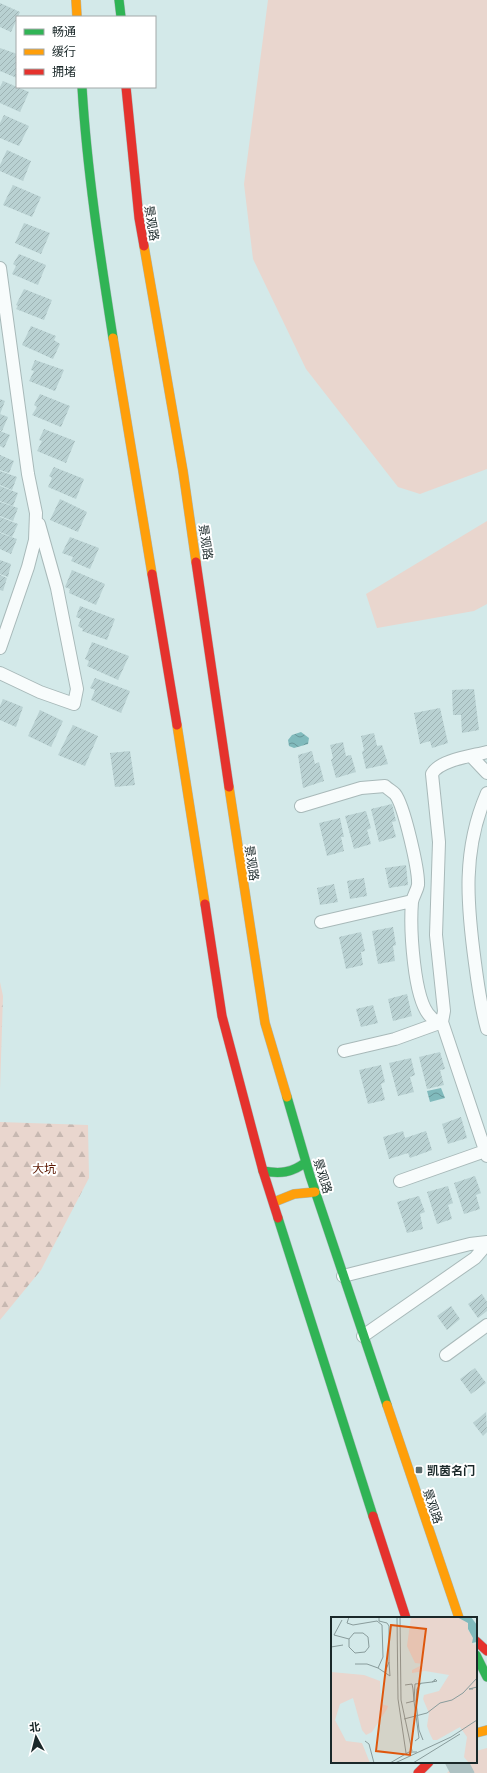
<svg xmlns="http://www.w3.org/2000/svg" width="487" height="1773" viewBox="0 0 487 1773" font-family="Montserrat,'Noto Sans SC',sans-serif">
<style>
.grass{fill:#e9d6ce}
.forest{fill:url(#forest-firs)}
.water{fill:url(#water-waves)}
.building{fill:url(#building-hatch)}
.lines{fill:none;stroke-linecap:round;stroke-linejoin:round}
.highway-tunnel{stroke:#aec2c3;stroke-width:22;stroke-dasharray:22 11;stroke-linecap:butt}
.street-casing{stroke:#a8b9b9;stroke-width:14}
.fast-casing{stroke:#a8b9b9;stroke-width:10}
.slow-casing{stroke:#a8b9b9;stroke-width:10}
.jam-casing{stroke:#a8b9b9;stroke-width:10}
.street{stroke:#f8fcfc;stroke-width:12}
.fast{stroke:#30b455;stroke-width:9}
.slow{stroke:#ff9f0a;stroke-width:9}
.jam{stroke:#e5322d;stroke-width:9}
.poi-dot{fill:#5b6c6c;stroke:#fff;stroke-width:1.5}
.labels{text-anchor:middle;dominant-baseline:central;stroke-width:4;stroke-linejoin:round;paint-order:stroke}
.street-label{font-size:12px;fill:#1a2829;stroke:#fff}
.park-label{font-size:12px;fill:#5d1903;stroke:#fff}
.poi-label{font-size:12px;font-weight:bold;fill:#1a2829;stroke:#fff;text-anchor:start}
.inset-road{fill:none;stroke:#899c9c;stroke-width:1}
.view{fill:#de570d;fill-opacity:0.15;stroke:#de570d;stroke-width:2}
.inset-edge{fill:none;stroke:#1a2829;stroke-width:2}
</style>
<defs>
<pattern id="forest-firs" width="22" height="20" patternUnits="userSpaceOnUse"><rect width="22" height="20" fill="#e9d6ce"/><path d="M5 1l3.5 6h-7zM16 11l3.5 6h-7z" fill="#c7b8b1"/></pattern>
<pattern id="water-waves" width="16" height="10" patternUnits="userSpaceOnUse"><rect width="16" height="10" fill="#80babc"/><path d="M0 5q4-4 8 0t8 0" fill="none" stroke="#689799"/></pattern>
<pattern id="building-hatch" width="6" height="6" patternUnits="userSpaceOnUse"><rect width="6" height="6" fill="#b9d1d2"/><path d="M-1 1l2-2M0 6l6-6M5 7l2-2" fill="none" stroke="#9eb3b4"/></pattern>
</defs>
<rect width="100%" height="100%" fill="#d3e9e9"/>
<path class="grass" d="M268,0h219v469l-67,25 -22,-7 -92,-118 -53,-110 -9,-75z
M487,521v83l-13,7 -97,17 -11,-34z
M487,1748v25h-40l10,-11h19v-11z"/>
<path class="forest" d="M0,982l3,14 -3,94z
M0,1122l88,3 1,53 -48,92 -41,50z"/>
<path class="water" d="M301,732l8,6 -1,6 -14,4 -5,-2 -1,-6 4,-5z
M441,1088l4,10 -15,4 -3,-11z"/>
<path class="building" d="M0,3l20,9 -9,20 -11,-5z
M0,48l17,6v24l-17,-7z
M3,81l26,11 -9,20 -20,-9v-16z
M4,115l25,11 -10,20 -19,-8v-15z
M7,150l24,11 -8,20 -23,-10v-6z
M13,185l28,12 -9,20 -29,-12z
M24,223l26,10 -9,21 -26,-11z
M19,254l27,11 -8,20 -26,-11 4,-8 -3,-2z
M24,289l28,11 -8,20 -28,-11 2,-3 -2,-1z
M31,326l25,10 -2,4 6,4 -7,15 -31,-14z
M35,360l29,10 -9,21 -26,-10 5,-10 -3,-1z
M40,394l30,12 -9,21 -29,-12 5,-8 -3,-2z
M0,399l5,2 -5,13 8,3 -6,14 -2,-1z
M44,429l31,12 -9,22 -29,-12 5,-10 -3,-1z
M0,431l10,4 -6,13 -4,-2z
M0,455l14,6 -5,12 -9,-3z
M54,467l30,12 -8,20 -28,-12 4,-9 -3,-2z
M0,471l17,6 -5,13 -12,-5z
M0,486l18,7 -5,13 -13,-5z
M60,499l27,13 -9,20 -28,-12z
M0,502l18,6 -5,13 -13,-5z
M0,517l18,7 -6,13 -12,-5z
M0,533l17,6 -6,15 -11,-5z
M70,537l29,11 -9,21 -19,-8 2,-4 -11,-4z
M0,560l11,4 -3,13 -8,-3z
M72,570l33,14 -9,21 -27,-12 1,-4 -5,-2z
M0,575l7,3 -4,13 -3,-1z
M80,606l35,13 -8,21 -25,-9 1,-2 -5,-3 3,-7 -5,-2z
M92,642l37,14 -11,24 -31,-14 2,-5 -4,-2z
M95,678l35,13 -9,22 -30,-13 4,-10 -5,-2z
M474,689l5,41 -17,3 -1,-18h-8l-1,-25z
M3,699l20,8 -7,20 -16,-7v-14z
M440,708l8,35 -16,5 -2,-7 -10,3 -6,-31z
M40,710l23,11 -12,26 -23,-11z
M73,725l25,11 -13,30 -27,-11z
M374,733l3,13 5,-1 6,19 -22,5 -4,-17 2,-2 -3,-14z
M343,742l3,14 5,-1 5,17 -20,6 -5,-18 2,-2 -3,-13z
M130,751l5,34 -20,2 -5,-34z
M312,751l3,13 4,-2 5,19 -21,7 -5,-33z
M392,804l4,17 -4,1 4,15 -17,5 -8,-33z
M366,811l5,17 -4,2 4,14 -17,5 -9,-33z
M340,818l4,19h-3l3,14 -17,5 -8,-33z
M406,865l2,20 -19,3 -4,-20z
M364,878l3,18 -17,3 -3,-18z
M334,884l4,18 -18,3 -3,-17z
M393,927l3,18 -3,1 2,15 -17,3 -6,-33z
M361,932l4,19 -4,1 2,13 -17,4 -7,-32z
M407,994l5,22 -19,5 -5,-22z
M373,1005l5,18 -17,4 -5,-18z
M440,1052l5,17 -5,1 4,15 -17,4 -8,-32z
M411,1058l4,17 -5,2 4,15 -16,4 -9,-33z
M381,1065l4,17 -4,2 4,16 -17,4 -9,-34z
M461,1117l6,21 -19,6 -6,-20z
M403,1131l2,7 21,-7 6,19 -22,8 -2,-5 -19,6 -6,-22z
M475,1176l6,17 -5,2 4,14 -16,5 -10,-31z
M448,1186l5,17 -5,2 4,14 -15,5 -10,-32z
M419,1196l6,16 -5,2 3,15 -16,4 -10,-31z
M482,1294l5,8v9l-9,7 -10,-14z
M451,1306l9,13 -13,11 -10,-14z
M475,1368l11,15 -15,11 -11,-15z
M486,1412l1,20 -4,4 -10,-13z"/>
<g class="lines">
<path class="highway-tunnel" d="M450,1773l21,-11"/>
<g class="street-casing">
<path id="street" d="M0,268l28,206 8,39 -1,27 -7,27 -28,81
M0,673l40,19 34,12 3,-15 -20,-101 -18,-64
M487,752c-15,4 -48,8 -55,22l7,68 -3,93 8,76 -2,11 45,134
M471,756l16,17
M487,793c-25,57 -20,111 -12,170 3,23 6,45 12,66
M301,806l60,-18 24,-2c3,3 7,5 10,8 9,11 24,77 23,91 -1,6 -5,11 -6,17 -2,24 1,99 19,115 2,3 7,4 11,5
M321,922l91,-21
M344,1051l51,-12 47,-17
M400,1181l85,-30
M343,1276l127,-32 17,-2
M363,1336l112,-78 12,-14
M446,1355l41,-30"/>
</g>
<g class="fast-casing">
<path id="fast" d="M119,0l2,17
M82,87c5,84 18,168 31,251
M287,1097l23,79 77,229
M263,1171c17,3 29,2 43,-9
M278,1218l95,298
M476,1655l11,22"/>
</g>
<g class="slow-casing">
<path id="slow" d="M76,0l1,17
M144,246l39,225 13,91
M113,338l39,236
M177,725l28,179
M229,787l36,236 22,74
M274,1202l20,-8 21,-2
M387,1405l72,213
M476,1733l11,-3"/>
</g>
<g class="jam-casing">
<path id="jam" d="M126,87l13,131 5,28
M196,562l33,225
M152,574l25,151
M205,904l17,112 41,155 15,47
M373,1516l33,102
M476,1641l11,10
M418,1773l11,-11"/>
</g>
<use href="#street" class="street"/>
<use href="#fast" class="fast"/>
<use href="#slow" class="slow"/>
<use href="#jam" class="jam"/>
</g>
<rect class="poi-dot" x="415" y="1466" width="8" height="8" rx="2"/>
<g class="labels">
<g class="street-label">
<text transform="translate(152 223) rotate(81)">景观路</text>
<text transform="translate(206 542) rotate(82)">景观路</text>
<text transform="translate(252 863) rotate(82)">景观路</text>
<text transform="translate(323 1176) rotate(73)">景观路</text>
<text transform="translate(433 1506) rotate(71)">景观路</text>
</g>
<g class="park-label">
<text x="44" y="1168">大坑</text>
</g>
<g class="poi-label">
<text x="427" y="1470">凯茵名门</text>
</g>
</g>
<g transform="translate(331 1617)">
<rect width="146" height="146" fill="#d3e9e9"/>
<path d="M80,0h53l4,7v6l7,8 -2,7 4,-2v120h-8l-5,-6 3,-20 -7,-10 -23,13h-4l-3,-6 -3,-8 2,-13 -6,-14 1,-4 15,-4 10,-16 -24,-4 -13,2v-3l12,-6 -9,-1 -8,-17z" fill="#e9d6ce"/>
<path d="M0,55l33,3 16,6 1,23 7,2 -1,3 -15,23 -6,3 -4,-5 -9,-32 -13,6 -5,16 11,21 16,2 8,20h-39z" fill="#e9d6ce"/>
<path d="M126,0h14l6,8v17l-5,1 1,-5 -5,-9v-6z" fill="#80babc"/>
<path class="inset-road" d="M18,0l-2,6 6,2 24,-4 5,4 1,32 -5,11 12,8 -1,-14M48,0v4l8,2 2,3v36l-4,10M66,0l1,82 8,54M69,0l1,83 11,51M11,3l-8,15 15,4 5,-6h9l5,4 1,10 -4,5 -10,1 -6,-6v-8M0,30l12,-2M24,47h12l11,4M104,62l2,2 -5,1 3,-2zM90,66l-4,6 -1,12 3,29 4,10M74,68l7,-1 1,5 1,12 -8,2M142,72h-4l8,-2M73,102l23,-6 13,-10 12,-3 11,-7 14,-15M34,124l4,3 5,19M84,124l4,-3 -5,-37 1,-17 17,-2M59,146l19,-11h8M64,146l56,-26 26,-17M82,146l47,-29"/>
<path class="view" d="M60,8l35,4 -16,126 -34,-4z"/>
<rect width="146" height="146" class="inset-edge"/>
</g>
<rect x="16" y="16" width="140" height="72" fill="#ffffff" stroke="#a3a9a9"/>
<rect x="24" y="29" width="20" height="6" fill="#30b455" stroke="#a3a9a9"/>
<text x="52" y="36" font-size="12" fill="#1a2829">畅通</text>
<rect x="24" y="49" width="20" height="6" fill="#ff9f0a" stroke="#a3a9a9"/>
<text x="52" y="56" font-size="12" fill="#1a2829">缓行</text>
<rect x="24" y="69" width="20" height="6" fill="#e5322d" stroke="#a3a9a9"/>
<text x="52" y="76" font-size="12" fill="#1a2829">拥堵</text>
<g transform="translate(36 1737) rotate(353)" stroke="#ffffff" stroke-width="3" paint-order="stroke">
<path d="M0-3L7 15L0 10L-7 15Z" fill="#1a2829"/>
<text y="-6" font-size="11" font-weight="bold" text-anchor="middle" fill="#1a2829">北</text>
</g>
</svg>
